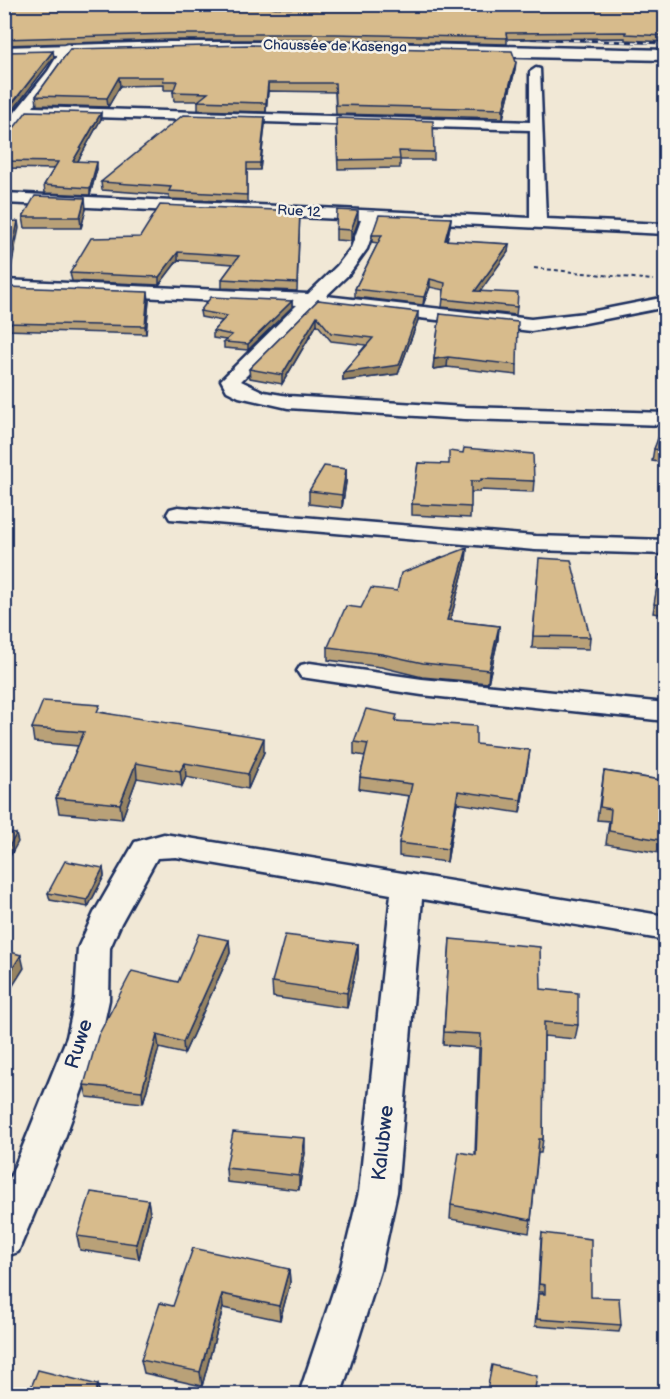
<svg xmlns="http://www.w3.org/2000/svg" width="670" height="1399" viewBox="0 0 670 1399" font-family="'Balsamiq Sans',sans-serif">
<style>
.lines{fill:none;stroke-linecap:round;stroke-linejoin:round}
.minor-casing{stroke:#1b2f5e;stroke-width:5}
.secondary-casing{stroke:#1b2f5e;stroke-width:5}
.path{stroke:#1b2f5e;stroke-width:2;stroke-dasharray:4 3;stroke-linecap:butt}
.minor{fill:#f7f3e8;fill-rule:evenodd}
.secondary{fill:#f7f3e8;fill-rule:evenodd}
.rail-casing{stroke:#1b2f5e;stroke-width:3}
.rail{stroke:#f7f3e8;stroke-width:2;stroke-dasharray:6;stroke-linecap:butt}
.wall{fill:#b9a178;stroke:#1b2f5e;stroke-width:1.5}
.shaded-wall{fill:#968362;stroke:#1b2f5e;stroke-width:1.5}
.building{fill:#d7bb8c;stroke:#1b2f5e;stroke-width:1.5}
.labels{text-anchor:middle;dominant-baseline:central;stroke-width:5;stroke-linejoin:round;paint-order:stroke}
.far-street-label{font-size:14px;fill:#1b2f5e;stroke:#f7f3e8}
.near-street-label{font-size:20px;fill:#1b2f5e;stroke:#f7f3e8}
</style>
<rect width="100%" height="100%" fill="#f1e8d6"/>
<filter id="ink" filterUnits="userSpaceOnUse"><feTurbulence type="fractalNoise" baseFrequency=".0167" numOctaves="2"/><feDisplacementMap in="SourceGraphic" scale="12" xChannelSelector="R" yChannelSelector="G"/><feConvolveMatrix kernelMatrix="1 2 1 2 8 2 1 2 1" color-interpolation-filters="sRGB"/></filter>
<g filter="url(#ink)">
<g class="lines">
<g class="minor-casing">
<path id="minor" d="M68,44l6,4 -15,25 -26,34 497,15v-50l6,-4 4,1 6,150 120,5v10l-289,-14 -10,29 -18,25 -23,22 205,23 54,-6 81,-16v10l-81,16 -54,8 -214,-25 -76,75 23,11 24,4 177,11 201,6v12l-201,-6 -177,-11 -49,-11 -12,-6 -6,-11 76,-75 -293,-15v-10l304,14 29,-28 14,-18 10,-28 -357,-17v-10l526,25v-88l-503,-15 -18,24 -5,1v-14l44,-55 16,-26z
M178,507l357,29 131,4v14l-131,-4 -365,-31 -3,-5 3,-5z
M310,663l112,16 244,24v18l-244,-26 -121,-18 -4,-6 4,-6z
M164,834l502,82v24l-244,-41 -25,293 -17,79 -39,123h-42l41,-123 19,-79 32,-298 -215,-37 -19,1 -36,65 -11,25 -1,52 -8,37 -43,120 -40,95 -14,5v-64l63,-156 8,-37 3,-52 16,-35 41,-71z"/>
</g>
<g class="secondary-casing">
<path id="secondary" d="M170,42h165l331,8v10l-414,-9 -248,5v-9z"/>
</g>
<path class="path" d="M534,268l119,12"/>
<use href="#minor" class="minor"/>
<use href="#secondary" class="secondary"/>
<g class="rail-casing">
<path id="rail" d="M513,38l153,5"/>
</g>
<use href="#rail" class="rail"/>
</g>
<path class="wall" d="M4,4l309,5 353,2v31l-41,-2v-2l-118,1v5l-172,-4h-165l-166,5z
M645,4h21v3z
M70,49l445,21 -12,48 -167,-4 -1,-22 -67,-1 -2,21 -68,-2v-9h-24l-1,-9 1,-2h-10v-5l-44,1 -12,21 -71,-2 -1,-9z
M101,119l-23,42 19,8 -7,26 -45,-2 -1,-8 10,-16 -50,-1v-34z
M265,124l-5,46h-13v32l-78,-3v-4l-67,-5 -1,-8z
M336,126l98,26v8h-34v8l-62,1z
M86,209l-5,19h-56l-2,-11z
M300,211l-3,80 -75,-3v-9l11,-15 -55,-4 -19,25 -87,-4 -2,-8z
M451,218l-1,8 -3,15 62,3 -1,8 -28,39 37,16 -1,8 -74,-8 2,-17 -14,-3 -7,18 -68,-8v-8l23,-46 -6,-1v-7z
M358,222l-7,19 -15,-1v-11z
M4,285h5v2l140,13 -3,34 -142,-4z
M318,300l100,20 -20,54 -55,7v-8l23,-28 -35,-4 -14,-17 -35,60 -32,-6 -1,-9z
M292,301v6l-44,43 -24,-2v-6l2,-2 -13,-2v-7l9,-10 -21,-4 -1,-6z
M440,314l77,51v10l-70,-8 -14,2 1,-10z
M666,425v38l-14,-2 2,-12z
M418,463l116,18 -1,11 -53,-2v2h-9l-1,26 -58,-3v-11z
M346,469v13l-4,26 -33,-4v-13z
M467,548l-1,13 -16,60 49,5 -1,13 -10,44 -66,-6 -41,-10 -53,-7v-13l33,-39 36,-17z
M538,570l52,67 -1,12 -57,-1z
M659,575l7,1v39l-13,-2z
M101,712l163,40 -16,37 -62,-12 -4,9 -45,-8 -15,41 -63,-6 -3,-15 22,-52 -44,-4 -2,-14z
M397,721l79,23 52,19 -8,50 -63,-10 -10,59 -48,-6v-13l10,-47 -50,-7 1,-12 5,-21 -11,-2v-12z
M604,771l62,10v73l-60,-10 3,-23 -12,-1z
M103,868l1,8 -16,31 -38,-7 -2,-7z
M450,939l91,50 37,36 -3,14 -31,-3 -1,103 -2,14h-3l-7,67 -2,13 -79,-14 1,-14 24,-51 4,-106 -36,-3z
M229,940l1,13 -46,101 -25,-6 -16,55 -56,-6 -3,-12 94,-103z
M358,944v15l-11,49 -74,-11 -1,-15z
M305,1153l-6,37 -72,-8 -1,-14z
M148,1200l2,14 -11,45 -59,-9 -3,-14z
M542,1233l49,64 30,28 -2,7 -84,-6 3,-32h5v-2h-5l3,-52z
M289,1269l1,14 -10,37 -57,-12 -21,78 -58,-13 -3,-13 32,-54z"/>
<path class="shaded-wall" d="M53,51l1,6 -50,65v-8z
M516,62l-1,8 -12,48v-9z
M119,77l1,9 -12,21 -1,-9z
M268,83v8l-2,21v-9z
M101,113v6l-27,49 -1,-7z
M265,117v7l-5,46v-7z
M97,162v7l-7,26v-7z
M85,198l1,11 -5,19 -1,-11z
M358,211v11l-7,19v-11z
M451,218l-1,8 -5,22v-8z
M18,221l1,7 -10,50 -5,1v-7z
M509,244l-1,8 -33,47v-8z
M178,252v8l-19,25v-8z
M430,279v8l-7,18 1,-8z
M148,292l1,8 -3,34 -1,-8z
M292,301v6l-44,43v-6z
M418,312v8l-20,54 -55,7v-8z
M317,316v8l-35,60v-9z
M448,357l-1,10 -14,2 1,-10z
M346,469v13l-4,26v-13z
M467,548l-1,13 -19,72v-13z
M499,626l-1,13 -10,44 1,-13z
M264,738v14l-16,37v-15z
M530,750l-2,13 -8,50 1,-13z
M136,763l1,15 -15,41 -2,-15z
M185,763l1,14 -4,9 -2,-15z
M458,791l-1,12 -10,59 1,-13z
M16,834l2,8 -14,25v-11z
M103,868l1,8 -16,31 -1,-7z
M229,940l1,13 -46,101 -1,-12z
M358,944v15l-11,49v-15z
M21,955l3,13 -20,32v-18z
M157,1035l2,13 -16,55 -1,-12z
M305,1138v15l-6,37v-14z
M148,1200l2,14 -11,45 -3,-15z
M289,1269l1,14 -10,37 -1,-14z
M222,1294l1,14 -21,78 -2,-14z
M98,1385l2,10h-6z"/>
<path class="building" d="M4,4h182l127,5 162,-5h113l78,7v25l-40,-2v-2l-120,1 1,5 -172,-4h-165l-166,5z
M252,45l260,6 4,11 -13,47 -167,-4 -1,-22h-67l-2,20 -68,-2 10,-8 -35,-1 4,-11h-14l1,-4h-45l-12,21 -71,-2 34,-47z
M53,51l-49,63v-62z
M27,111l74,2 -28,48 24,1 -7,26 -46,-3 14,-23 -54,-1v-27l6,-1z
M183,115l82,2 -5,46h-13v32l-78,-4 2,-4 -70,-5z
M336,118l97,3 1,31 -35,-1 1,8 -62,1z
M35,196l50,2 -5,19h-57z
M160,205l140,6 -3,72 -75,-4 17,-23 -61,-4 -19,25 -89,-4 21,-35 49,-1z
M337,210l21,1 -7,19 -15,-1z
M379,215l72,3 -6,22 64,4 -34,47 43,2 -1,14 -74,-8 2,-16 -15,-4 -6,18 -69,-8 27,-54h-10z
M18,221l-10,50 -4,1v-50z
M4,285h5l-1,2 140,5 -3,34 -141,-3z
M211,297l81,4 -44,43 -24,-2 8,-7 -19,-4 14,-15 -27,-5z
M318,300l100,12 -19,53 -56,8 30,-35 -42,-5 -14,-17 -35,59 -33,-6z
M440,314l78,8 -1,43 -69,-8 -14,2z
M663,425h3v26l-12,-2z
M464,448l69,6 1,27 -53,-2v2h-10v26l-59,-3 6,-41 31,1v-13l14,2z
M324,466l22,3 -4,26 -33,-4z
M467,548l-20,72 52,6 -10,44 -66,-7 -41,-9 -54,-7 18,-41 15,2 10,-20 26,3 4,-18z
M539,558l32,2 19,77 -57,-1z
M659,575l7,1v29l-12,-1z
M43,701l57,4 -3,7 167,26 -16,36 -63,-11 -5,8 -44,-8 -16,41 -64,-6 28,-66 -52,-4z
M366,709l31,6 -2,6 81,5v18l54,6 -9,50 -63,-9 -10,58 -49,-6 13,-59 -52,-7 8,-33 -14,-2z
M604,771l62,10v60l-57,-10 2,-22 -11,-2z
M4,832l12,2 -12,22z
M65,861l38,7 -16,32 -39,-7z
M199,934l30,6 -46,102 -26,-7 -15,56 -58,-6 14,-49 34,-65 46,11z
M285,935l73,9 -11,49 -75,-11z
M450,939l90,8 1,42 37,4v32l-34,-3 -1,117h-4l-8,81 -80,-15 8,-53 17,3 5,-121 -37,-2z
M4,950l17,5 -17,27z
M233,1132l72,6 -6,38 -73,-8z
M91,1192l57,8 -12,44 -59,-8z
M542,1233l49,6v58l28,1 2,27 -84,-6 1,-25h7v-9l-6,-1z
M193,1248l96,21 -10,37 -57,-12 -22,78 -59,-12 19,-57 13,3z
M492,1365l45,11 -3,19h-48z
M38,1370l60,15 -4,10h-66z"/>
</g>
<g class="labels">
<g class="far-street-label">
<text transform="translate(335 46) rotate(1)">Chaussée de Kasenga</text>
<text transform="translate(299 211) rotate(3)">Rue 12</text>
</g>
<g class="near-street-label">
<text transform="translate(79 1044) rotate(-73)">Ruwe</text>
<text transform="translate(383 1143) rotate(-84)">Kalubwe</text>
</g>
</g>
<rect width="670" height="1399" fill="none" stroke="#f7f3e8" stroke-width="24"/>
<rect x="12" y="12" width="646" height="1375" fill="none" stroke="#1b2f5e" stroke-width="2" filter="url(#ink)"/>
</svg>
